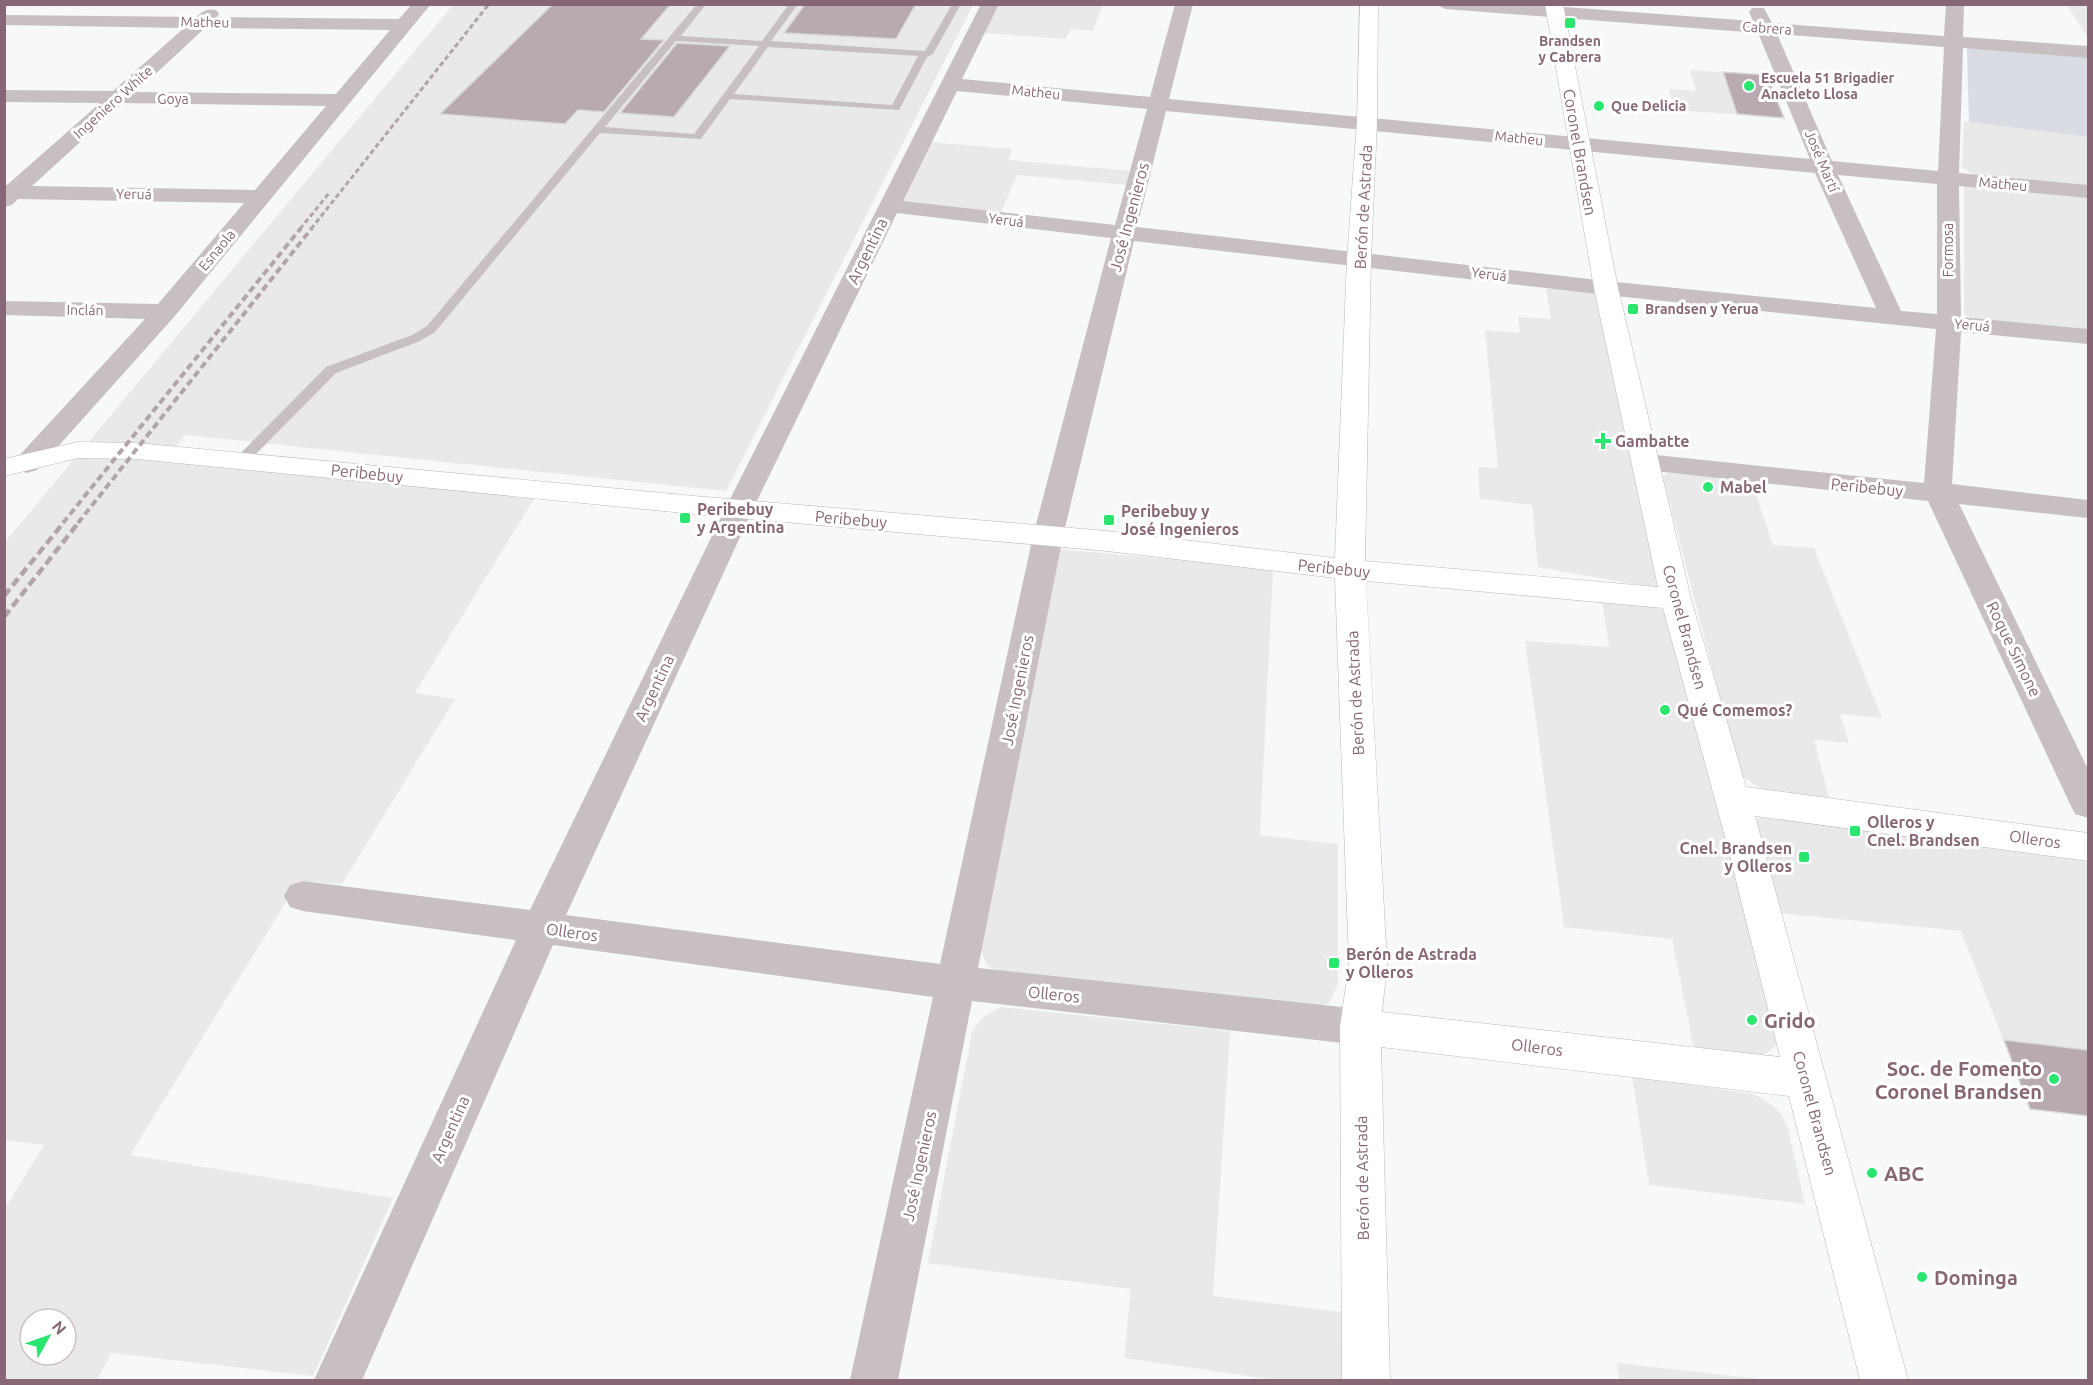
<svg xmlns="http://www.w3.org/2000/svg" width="2093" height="1385" viewBox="0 0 2093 1385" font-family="Ubuntu,sans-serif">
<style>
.built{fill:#e9e9ea;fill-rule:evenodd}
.green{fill:#dadce3}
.building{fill:#b9aab1;stroke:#d8dada;stroke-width:1.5}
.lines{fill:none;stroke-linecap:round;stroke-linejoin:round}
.secondary-casing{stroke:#beb4b8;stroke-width:1}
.lane{fill:#c8bfc3;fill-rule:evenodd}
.street{fill:#c8bfc3;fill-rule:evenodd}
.secondary{fill:#fff;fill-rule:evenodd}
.rail-far2{stroke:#b1a4aa;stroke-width:3;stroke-dasharray:5 3;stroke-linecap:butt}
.rail-far1{stroke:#b1a4aa;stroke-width:4;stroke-dasharray:7 4;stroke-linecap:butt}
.rail{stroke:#b1a4aa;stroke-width:4.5;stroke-dasharray:9 4.5;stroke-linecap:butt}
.poi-dot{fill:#2ae56e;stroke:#fff;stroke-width:2}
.labels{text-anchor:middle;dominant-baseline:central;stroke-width:6;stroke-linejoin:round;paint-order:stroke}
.far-street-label{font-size:14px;fill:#876775;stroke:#fff}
.far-poi-label{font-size:14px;font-weight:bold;fill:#876775;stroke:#fff;text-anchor:start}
.street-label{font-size:16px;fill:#876775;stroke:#fff}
.poi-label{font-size:16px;font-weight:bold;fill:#876775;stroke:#fff;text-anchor:start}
.near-poi-label{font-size:20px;font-weight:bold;fill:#876775;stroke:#fff;text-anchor:start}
</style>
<rect width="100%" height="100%" fill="#f6f8f9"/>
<path class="built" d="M453,5h520l-247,486 -541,-56 -21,27 373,32 -122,199 40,6 -113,185 -43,-3 -169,274 263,43 -80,178 -202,-23 -14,27h-92l-1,-170 40,-65 -39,-5v-598zM30,1319h36v36h-36z
M996,5h107l-10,26 -22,-2 -5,10 -83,-6z
M2067,5h21v33z
M1690,70l77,5 17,43 -110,-8 -5,-21 27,2z
M1964,121l124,16v49l-105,-10 -15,-4 -6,-5z
M929,142l83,7 -4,11 123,11 -3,14 -111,-10 -17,40 -92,-12 -5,-2z
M1971,184l117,11v137l-106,-11 -16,-5 -2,-4v-126z
M1546,289h32l16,5 3,3 66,285 -6,6 -119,-21 -6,-62 -52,-6 -2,-32 20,1 -13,-138 35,3 -2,-16 33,2z
M1668,472l83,8 22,65 41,3 68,170 -42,-4 9,29 -35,-3 15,58 -63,-6 -26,-17 -77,-298z
M1059,549l214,20 -13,266 78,9v140l-9,19 -22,6 -293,-26 -28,-19 -9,-26z
M1602,601l52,6 8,3 8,11 109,421 -12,11 -10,3 -63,-7 -22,-110 -108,-12 -39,-286 84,6z
M1763,815l317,40 8,4v257l-58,-7 -69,-178 -183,-18 -23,-84 1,-9z
M1001,1007l229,24 -17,265 137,17 1,67h-76l-151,-22 7,-69 -203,-26 44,-231 10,-14z
M1632,1076l121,18 10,5 15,11 9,15 18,79 -156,-19z
M1617,1363l152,17h-150z"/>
<path class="green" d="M1967,48l120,7 1,82 -119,-15z"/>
<path class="building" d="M553,4h118l-30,35 23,1 -60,72 -26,-2 -13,14 -125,-10z
M805,4h111l-20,35 -112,-6z
M677,43l53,3 -56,71 -54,-4z
M1723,72l44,3 17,43 -47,-4z
M2004,1040l84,10v66l-58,-7z"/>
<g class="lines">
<g class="secondary-casing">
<path id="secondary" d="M1360,4h18l-1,118 -6,137 -6,302 293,26 -64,-299 -49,-284h18l55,284 73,311 55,188 342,46v28l-333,-45 153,564h-48l-71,-284 -408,-49 9,333h-48l-2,-353 9,-63 -14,-386 -228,-27 -413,-37 -557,-55 -59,-1 -74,18v-17l74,-17 59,1 557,53 413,35 228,27 12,-299 10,-137zM1366,581l297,27 65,240 52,209 -398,-45 5,-48z"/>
</g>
<path class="lane" d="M697,4h9l-25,32 81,5 27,-37h9l-27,37 154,10 27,-47h9l-28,50 -6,3 -28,53 -169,-11 -29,40 -101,-6 -165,199 -15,9 -84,32 -89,90h-10l-2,-3 2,-3 89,-90 86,-32 15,-9zM676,41l83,5 -65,88 -89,-7zM768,47l150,9 -26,49 -158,-11z"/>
<path class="street" d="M412,4h19l-257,313 -137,153 -10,3 -10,-3 -4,-6 4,-6 128,-139 -141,-4v-14l154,3 86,-101 -226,-4 -6,6 -8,2v-22h3l93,-82 -96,-1v-12l109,1 71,-63 -180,-3v-10l192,2c7,-6 11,-9 20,-7l3,4 -2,3 182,2zM205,28l185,2 -54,64 -200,-2zM123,103l203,3 -71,84 -223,-4z
M981,4h18l-37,75 188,18 25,-93h18l-24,95 641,60 -52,-126 -313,-24 -9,-5h88l229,17 -4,-9 3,-4h12l8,15 172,13 2,-32h18l-1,33 125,9v12l-125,-10 -4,125 129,12v13l-129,-12 2,131 127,12v15l-127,-12 -9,152 136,16v18l-129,-14 129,265v49l-13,-4 -5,-10 -142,-303 -282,-31 -10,-2 -4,-6 4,-6 10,-2 278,29 12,-154 -330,-34 -472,-54 -71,295 -85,432 382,41 14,5 6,13 -6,13 -14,5 -388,-44 -74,379h-48l83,-383 -380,-52 -191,435h-48l202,-440 -213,-29 -13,-4 -6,-11 6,-11 13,-4 227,29 195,-401zM1777,34l167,13 -6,124 -106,-10zM957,91l190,18 -32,116 -212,-24zM1166,111l649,62 61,135 -270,-27 -469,-54zM1838,175l99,9v130l-36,-3zM897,213l214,25 -78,298 -93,428 -374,-49 187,-406z"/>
<use href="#secondary" class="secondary"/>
<path class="rail-far2" d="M300,229l30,-37
M311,229l178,-225"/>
<path class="rail-far1" d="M63,523l238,-295
M78,523l234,-295"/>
<path class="rail" d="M4,596l60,-74
M4,617l75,-95"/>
</g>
<g class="poi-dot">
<rect x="1564" y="17" width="12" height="12" rx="3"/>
<circle cx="1749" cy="86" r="6"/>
<circle cx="1599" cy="106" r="6"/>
<rect x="1627" y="303" width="12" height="12" rx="3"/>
<path d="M1600 432h6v6h6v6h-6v6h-6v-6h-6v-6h6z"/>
<circle cx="1708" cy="487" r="6"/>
<rect x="679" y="512" width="12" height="12" rx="3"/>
<rect x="1103" y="514" width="12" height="12" rx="3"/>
<circle cx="1665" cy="710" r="6"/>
<rect x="1849" y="825" width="12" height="12" rx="3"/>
<rect x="1798" y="851" width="12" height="12" rx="3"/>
<rect x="1328" y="957" width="12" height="12" rx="3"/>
<circle cx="1752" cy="1020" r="6"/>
<circle cx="2054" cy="1079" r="6"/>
<circle cx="1872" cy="1173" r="6"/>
<circle cx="1922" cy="1277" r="6"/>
</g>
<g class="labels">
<g class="far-street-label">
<text transform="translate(205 22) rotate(1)">Matheu</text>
<text transform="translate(1767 28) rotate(4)">Cabrera</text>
<text transform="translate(1036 92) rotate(6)">Matheu</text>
<text x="173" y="99">Goya</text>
<text transform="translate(113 102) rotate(-42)">Ingeniero White</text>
<text transform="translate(1519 138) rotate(6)">Matheu</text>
<text transform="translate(1822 161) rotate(67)">José Martí</text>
<text transform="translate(2003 184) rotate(5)">Matheu</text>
<text transform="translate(134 194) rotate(1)">Yeruá</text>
<text transform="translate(1006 220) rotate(7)">Yeruá</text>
<text transform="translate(217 250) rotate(-50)">Esnaola</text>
<text transform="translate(1948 250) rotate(-90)">Formosa</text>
<text transform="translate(1489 274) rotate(7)">Yeruá</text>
<text transform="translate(85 310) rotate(1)">Inclán</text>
<text transform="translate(1972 325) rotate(5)">Yeruá</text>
</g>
<g class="far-poi-label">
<text x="1570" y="41" text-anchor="middle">Brandsen<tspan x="1570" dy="16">y Cabrera</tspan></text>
<text x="1761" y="78">Escuela 51 Brigadier<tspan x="1761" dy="16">Anacleto Llosa</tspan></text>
<text x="1611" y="106">Que Delicia</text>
<text x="1645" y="309">Brandsen y Yerua</text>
</g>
<g class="street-label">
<text transform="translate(1580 152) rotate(80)">Coronel Brandsen</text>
<text transform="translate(1363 207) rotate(-87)">Berón de Astrada</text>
<text transform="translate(1129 217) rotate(-75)">José Ingenieros</text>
<text transform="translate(867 251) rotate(-64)">Argentina</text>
<text transform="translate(367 473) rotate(6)">Peribebuy</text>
<text transform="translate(1867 487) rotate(6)">Peribebuy</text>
<text transform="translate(851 519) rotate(5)">Peribebuy</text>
<text transform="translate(1334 568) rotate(6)">Peribebuy</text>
<text transform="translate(1685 627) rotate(75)">Coronel Brandsen</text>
<text transform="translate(2014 649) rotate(64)">Roque Simone</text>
<text transform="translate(654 688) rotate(-65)">Argentina</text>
<text transform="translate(1017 690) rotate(-79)">José Ingenieros</text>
<text transform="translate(1355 693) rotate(-93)">Berón de Astrada</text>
<text transform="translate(2035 839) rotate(8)">Olleros</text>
<text transform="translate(572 932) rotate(8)">Olleros</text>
<text transform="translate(1054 994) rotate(6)">Olleros</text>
<text transform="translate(1537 1047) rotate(7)">Olleros</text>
<text transform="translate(1815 1113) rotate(75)">Coronel Brandsen</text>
<text transform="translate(450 1129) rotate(-66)">Argentina</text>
<text transform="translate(919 1166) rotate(-78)">José Ingenieros</text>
<text transform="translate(1362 1178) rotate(-91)">Berón de Astrada</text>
</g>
<g class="poi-label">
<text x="1615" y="441">Gambatte</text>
<text x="1720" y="487">Mabel</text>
<text x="697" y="509">Peribebuy<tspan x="697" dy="18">y Argentina</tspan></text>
<text x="1121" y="511">Peribebuy y<tspan x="1121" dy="18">José Ingenieros</tspan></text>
<text x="1677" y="710">Qué Comemos?</text>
<text x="1867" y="822">Olleros y<tspan x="1867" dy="18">Cnel. Brandsen</tspan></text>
<text x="1792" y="848" text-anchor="end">Cnel. Brandsen<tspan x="1792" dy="18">y Olleros</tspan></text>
<text x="1346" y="954">Berón de Astrada<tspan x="1346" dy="18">y Olleros</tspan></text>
</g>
<g class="near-poi-label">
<text x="1764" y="1020">Grido</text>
<text x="2042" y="1068" text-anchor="end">Soc. de Fomento<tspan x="2042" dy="23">Coronel Brandsen</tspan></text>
<text x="1884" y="1173">ABC</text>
<text x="1934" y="1277">Dominga</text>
</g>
</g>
<rect width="2093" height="1385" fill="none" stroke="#876775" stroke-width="12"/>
<g transform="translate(48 1337) rotate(50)"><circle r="28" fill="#ffffff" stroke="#cfc2c8" stroke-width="1.5"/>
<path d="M0-4.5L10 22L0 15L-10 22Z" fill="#2ae56e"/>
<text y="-9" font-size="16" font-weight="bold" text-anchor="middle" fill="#876775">N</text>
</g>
</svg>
